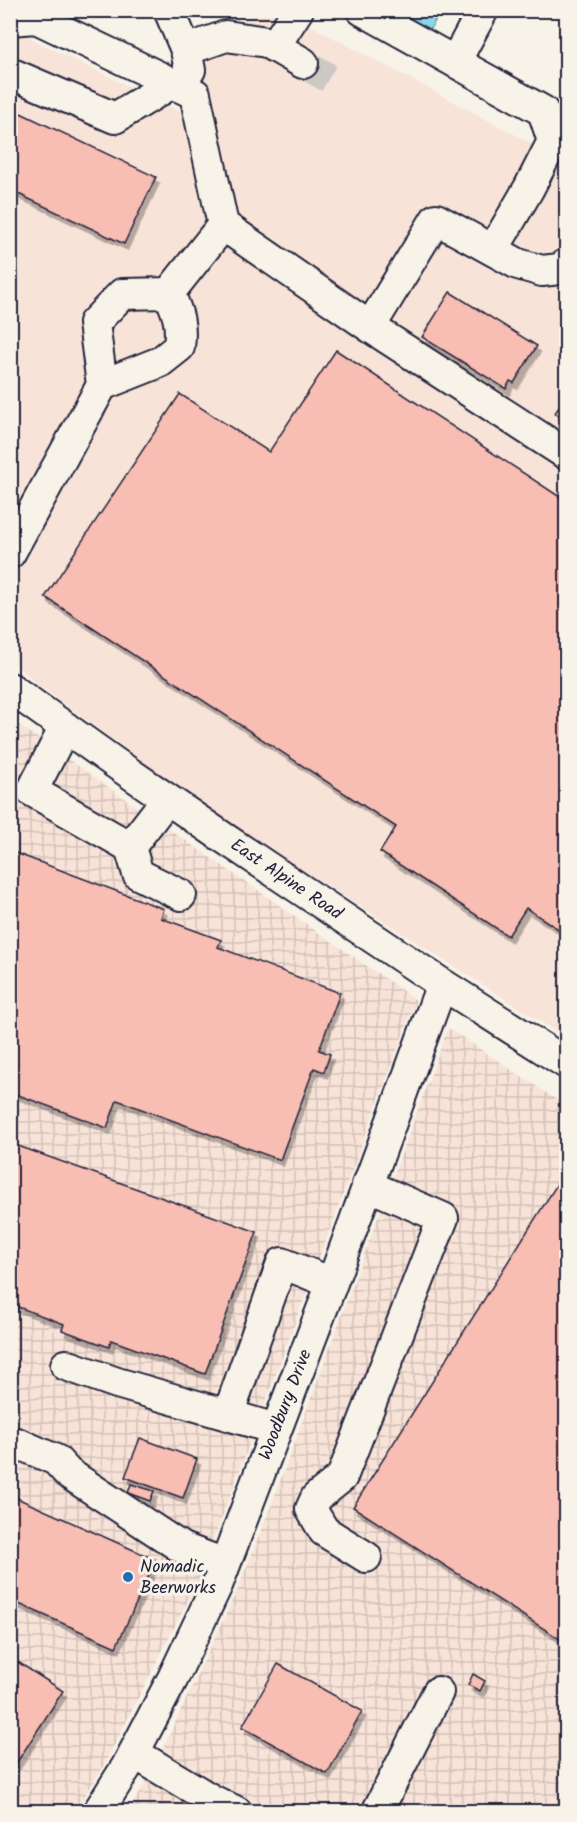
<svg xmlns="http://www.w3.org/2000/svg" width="577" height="1822" viewBox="0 0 577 1822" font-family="Kalam,sans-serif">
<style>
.built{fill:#f7e3d8}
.industrial{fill:url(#industrial-grid)}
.water{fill:#8ad7ea;stroke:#608fa4;stroke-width:1.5}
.building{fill:#f8bdb3;stroke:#22223b;stroke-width:1.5;filter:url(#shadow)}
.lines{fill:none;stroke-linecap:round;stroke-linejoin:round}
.minor-tunnel{stroke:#ccc9c5;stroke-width:30;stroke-dasharray:30 15;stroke-linecap:butt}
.minor-casing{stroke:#22223b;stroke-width:34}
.minor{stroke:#f7f3e8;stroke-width:30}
.poi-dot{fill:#1f6fb2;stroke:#f7f3e8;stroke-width:2}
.labels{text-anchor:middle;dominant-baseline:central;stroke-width:6;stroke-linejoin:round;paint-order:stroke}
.street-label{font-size:18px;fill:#22223b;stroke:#f7f3e8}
.poi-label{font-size:18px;fill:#22223b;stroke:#f7f3e8;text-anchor:start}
</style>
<defs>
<pattern id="industrial-grid" width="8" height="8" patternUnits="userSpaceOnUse" patternTransform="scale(1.5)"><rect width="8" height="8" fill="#f7e3d8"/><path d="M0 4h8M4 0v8" fill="none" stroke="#d3c2ba"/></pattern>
<filter id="shadow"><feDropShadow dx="3.5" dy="6" stdDeviation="0" flood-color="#0004"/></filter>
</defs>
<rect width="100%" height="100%" fill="#f7f3e8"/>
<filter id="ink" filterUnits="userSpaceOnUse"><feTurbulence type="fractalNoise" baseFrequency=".0167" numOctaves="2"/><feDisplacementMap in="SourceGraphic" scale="12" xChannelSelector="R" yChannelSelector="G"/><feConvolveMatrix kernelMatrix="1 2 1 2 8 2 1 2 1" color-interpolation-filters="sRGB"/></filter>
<g filter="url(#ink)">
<path class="built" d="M268,11h15l283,151v876l-355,-227 -175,-128 -25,-23v-625l11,-1 171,84 -21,-70z"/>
<path class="industrial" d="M10,719l406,281 -217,579 -97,190 -27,42h-64z
M448,1028l118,78v705l-439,1 24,-38 88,-188 33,-83z"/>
<path class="water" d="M396,11h44l-10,19z"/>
<path class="building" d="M10,108l146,69 -32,67 -114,-54z
M450,292l87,54 -23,37 -4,-2 -4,8 -84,-52z
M336,350l230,151v433l-40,-26 -18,28 -128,-84 16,-25 -351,-230 135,-203 89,58z
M566,396v25l-11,-8z
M10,851l154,58 -3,9 60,22 -3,7 122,46 -21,57 11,4 -6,18 -10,-4 -34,92 -163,-60 -10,28 -97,-36z
M10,1143l247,89 -52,142 -94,-34 -2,7 -47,-17 2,-6 -54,-20z
M566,1170v473l-213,-136z
M140,1438l57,21 -14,39 -58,-21z
M131,1484l23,7 -4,10 -22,-8z
M10,1495l146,65 -40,87 -106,-47z
M10,1657l53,34 -53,82z
M278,1664l84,47 -35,63 -85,-47z
M473,1674l12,7 -5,10 -12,-6z"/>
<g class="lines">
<path class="minor-tunnel" d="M303,63l29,17"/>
<g class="minor-casing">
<path id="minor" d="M169,10l17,40 4,20
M362,10l181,101 10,30 -24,47 -36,62
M10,20l26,-2 159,76 28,131 147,102 196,127
M274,47l24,-37
M186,50l40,-14 41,6 36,21
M455,62l28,-52
M10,73l105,45 57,-35
M169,293l54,-68
M370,327l66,-108 82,45 24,7 18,-2 6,-5
M10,553l92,-168 -8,-62 28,-29 47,-1c9,20 13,32 10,54l-19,15 -58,23
M10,688l105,75 109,75 218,146 124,79
M65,727l-33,64 98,56 37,-48
M130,847l8,27 43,21
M66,1365l51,18 159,46
M228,1415l54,-152 50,20
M17,1443l39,17 12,13 114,75 43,16
M366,1557l-42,-26 -13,-22 5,-11 26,-21 101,-259 -76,-33
M134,1753l78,47 25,12
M98,1812l29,-46 46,-88 45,-95 114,-300 110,-299
M377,1812l61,-120"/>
</g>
<use href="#minor" class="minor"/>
</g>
</g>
<circle class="poi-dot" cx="128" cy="1577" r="6"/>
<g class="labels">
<g class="street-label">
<text transform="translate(286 880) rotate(34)">East Alpine Road</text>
<text transform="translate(286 1405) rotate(-69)">Woodbury Drive</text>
</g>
<g class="poi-label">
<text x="140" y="1567">Nomadic<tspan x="140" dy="21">Beerworks</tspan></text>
</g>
</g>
<rect width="577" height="1822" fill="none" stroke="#f7f3e8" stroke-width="36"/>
<rect x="18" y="18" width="541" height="1786" fill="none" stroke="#22223b" stroke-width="2" filter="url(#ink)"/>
</svg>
